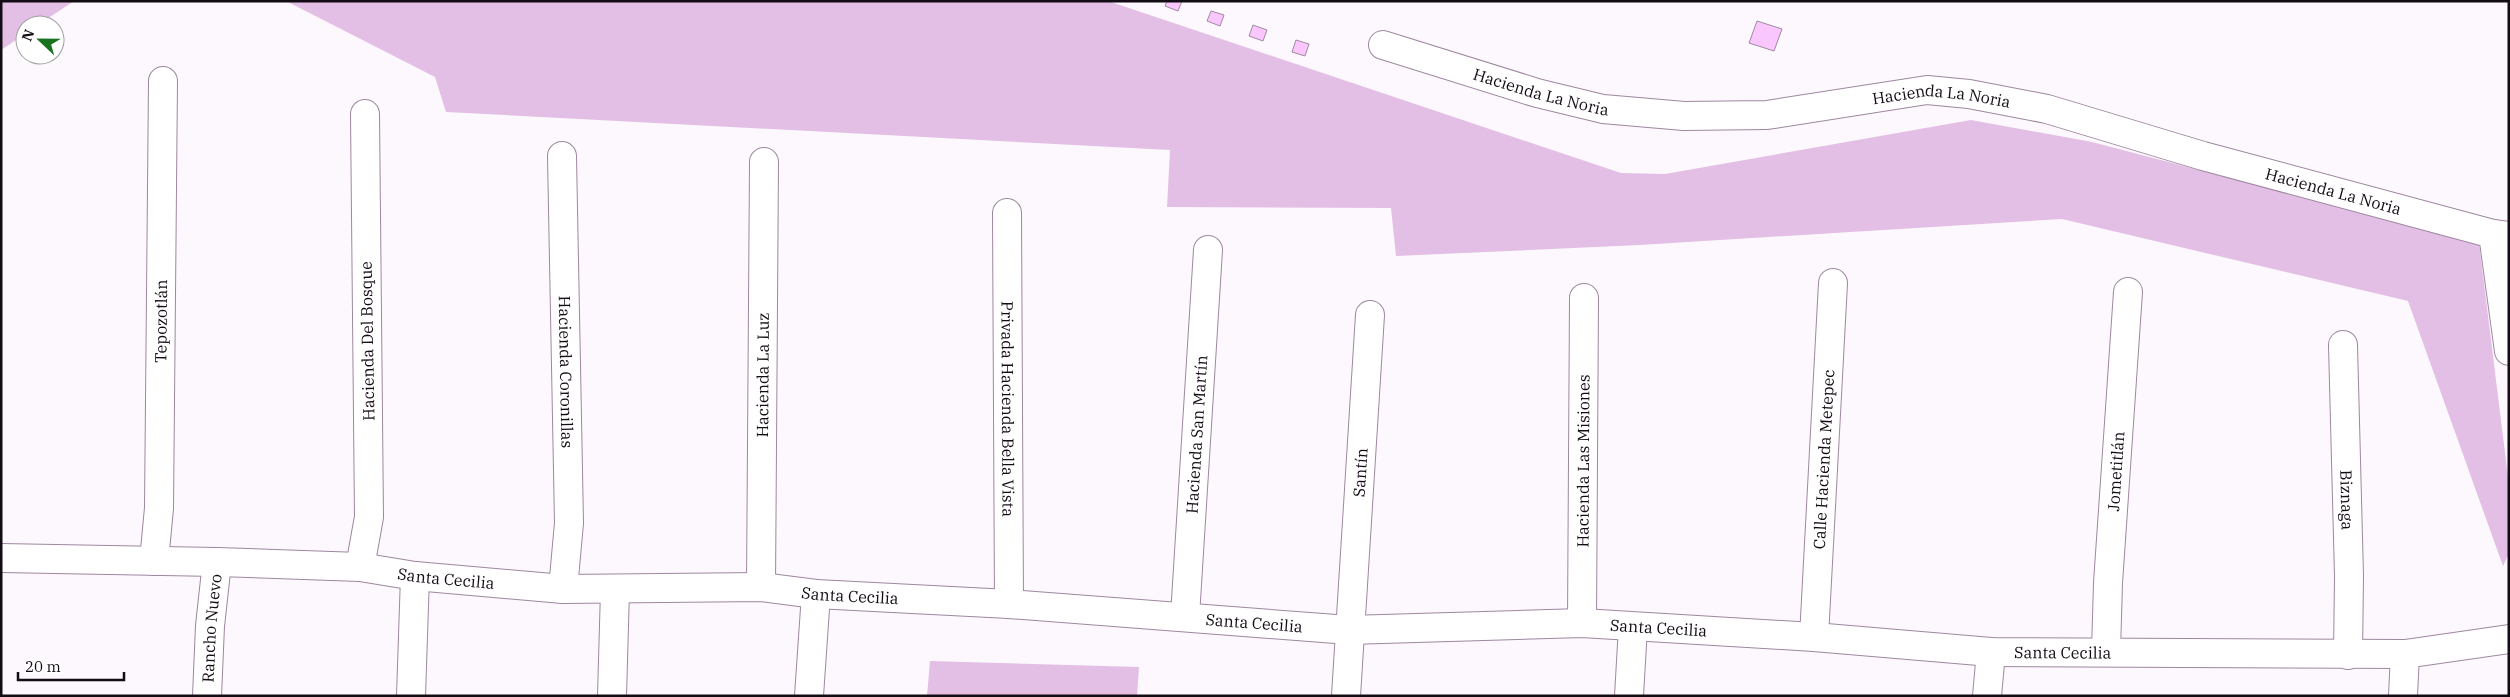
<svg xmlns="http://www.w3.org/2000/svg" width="2510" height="697" viewBox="0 0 2510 697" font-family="'IBM Plex Serif',serif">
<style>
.green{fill:#e3bfe5}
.building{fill:#fac6fe;stroke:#a089a1}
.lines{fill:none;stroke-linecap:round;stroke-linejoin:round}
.street-casing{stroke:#9e87a0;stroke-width:30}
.secondary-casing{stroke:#9e87a0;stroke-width:30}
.street{stroke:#fff;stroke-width:28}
.secondary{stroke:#fff;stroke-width:28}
.labels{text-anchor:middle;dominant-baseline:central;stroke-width:4.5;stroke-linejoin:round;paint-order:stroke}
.street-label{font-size:16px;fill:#140c15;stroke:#fff}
</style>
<rect width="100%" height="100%" fill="#fdf8fd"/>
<path class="green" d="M1,1h73l-36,24h-13v9l-24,16z
M286,1h822l513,172 44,1 306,-54 121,22 387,101 30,242v68l-6,13 -95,-265 -346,-82 -422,26 -244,11 -5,-48 -224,-1 3,-57 -724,-38 -11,-35z
M930,661l209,6 -2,29h-210z"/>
<path class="building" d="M1167,1h15l-4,10 -13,-5z
M1211,11l13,4 -4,11 -13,-5z
M1757,21l25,8 -8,22 -25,-8z
M1253,25l14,5 -4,11 -14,-5z
M1296,40l13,4 -4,12 -13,-4z"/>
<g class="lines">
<g class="street-casing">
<g id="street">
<path id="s1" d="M1383,45l154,48 66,16 81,7 83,-1 160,-25 42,4 78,15 156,47 290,78"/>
<path id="s2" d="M562,156l7,367 -6,66"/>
<path id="s3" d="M1007,213l2,391"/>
<path id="s4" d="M2343,345l6,231 -1,79"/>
<path id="s5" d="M154,561l5,-53 4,-427"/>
<path d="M360,567l9,-50 -4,-403"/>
<path id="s6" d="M761,587l3,-425"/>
<path id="s7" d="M1185,616l23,-366"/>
<path id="s8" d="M1582,623l2,-325"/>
<path id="s9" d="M1814,637l19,-354"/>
<path id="s10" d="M2106,651l2,-68 20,-291"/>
<path id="s11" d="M207,696l3,-70 7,-64"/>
<path d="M411,696l4,-120"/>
<path d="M612,696l3,-106"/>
<path d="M809,696l7,-102"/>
<path id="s12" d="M1346,696l24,-381"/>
<path d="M1629,696l4,-69"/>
<path d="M1987,696l4,-44"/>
<path d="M2403,696l2,-42"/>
</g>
</g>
<g class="secondary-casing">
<g id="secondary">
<path d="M2509,236l-16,-2 16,117"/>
<path id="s13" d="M1,558l216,4 143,5 55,9 148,13 198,-2 55,7 193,10 340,26 233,-7 232,14 177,15 414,2 104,-15"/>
</g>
</g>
<use href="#street" class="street"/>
<use href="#secondary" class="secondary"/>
</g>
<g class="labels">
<g class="street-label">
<text stroke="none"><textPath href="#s1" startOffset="165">Hacienda La Noria</textPath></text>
<text stroke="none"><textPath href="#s1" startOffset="570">Hacienda La Noria</textPath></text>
<text stroke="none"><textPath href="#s1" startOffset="975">Hacienda La Noria</textPath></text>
<text stroke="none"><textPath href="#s5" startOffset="240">Tepozotlán</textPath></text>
<text transform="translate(367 341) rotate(-91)">Hacienda Del Bosque</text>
<text stroke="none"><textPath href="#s2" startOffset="216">Hacienda Coronillas</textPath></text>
<text stroke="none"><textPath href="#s6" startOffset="212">Hacienda La Luz</textPath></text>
<text stroke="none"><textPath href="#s3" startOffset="196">Privada Hacienda Bella Vista</textPath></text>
<text stroke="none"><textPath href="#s7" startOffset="182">Hacienda San Martín</textPath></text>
<text stroke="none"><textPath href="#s8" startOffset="162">Hacienda Las Misiones</textPath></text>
<text stroke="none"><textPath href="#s9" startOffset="178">Calle Hacienda Metepec</textPath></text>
<text stroke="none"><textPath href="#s10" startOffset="180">Jometitlán</textPath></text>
<text stroke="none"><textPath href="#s12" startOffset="224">Santín</textPath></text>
<text stroke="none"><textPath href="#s4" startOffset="155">Biznaga</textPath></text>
<text stroke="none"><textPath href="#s13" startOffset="446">Santa Cecilia</textPath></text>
<text stroke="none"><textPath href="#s13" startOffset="851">Santa Cecilia</textPath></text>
<text stroke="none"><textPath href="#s13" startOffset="1256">Santa Cecilia</textPath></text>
<text stroke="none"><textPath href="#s13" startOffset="1661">Santa Cecilia</textPath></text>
<text stroke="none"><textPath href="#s11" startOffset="68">Rancho Nuevo</textPath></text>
<text stroke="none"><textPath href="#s13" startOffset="2066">Santa Cecilia</textPath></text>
</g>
</g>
<rect width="2510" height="697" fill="none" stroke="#140c15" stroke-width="5"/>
<g transform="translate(40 40) rotate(292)"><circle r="24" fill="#ffffff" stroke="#a19ea1"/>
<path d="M0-4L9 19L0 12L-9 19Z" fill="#187320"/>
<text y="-8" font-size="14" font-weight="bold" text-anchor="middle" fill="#140c15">N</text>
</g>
<path d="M18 672v8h106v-8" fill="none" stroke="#140c15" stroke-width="2.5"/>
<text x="25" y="672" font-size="15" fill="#140c15" stroke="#ffffff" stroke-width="4" paint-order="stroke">20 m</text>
</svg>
